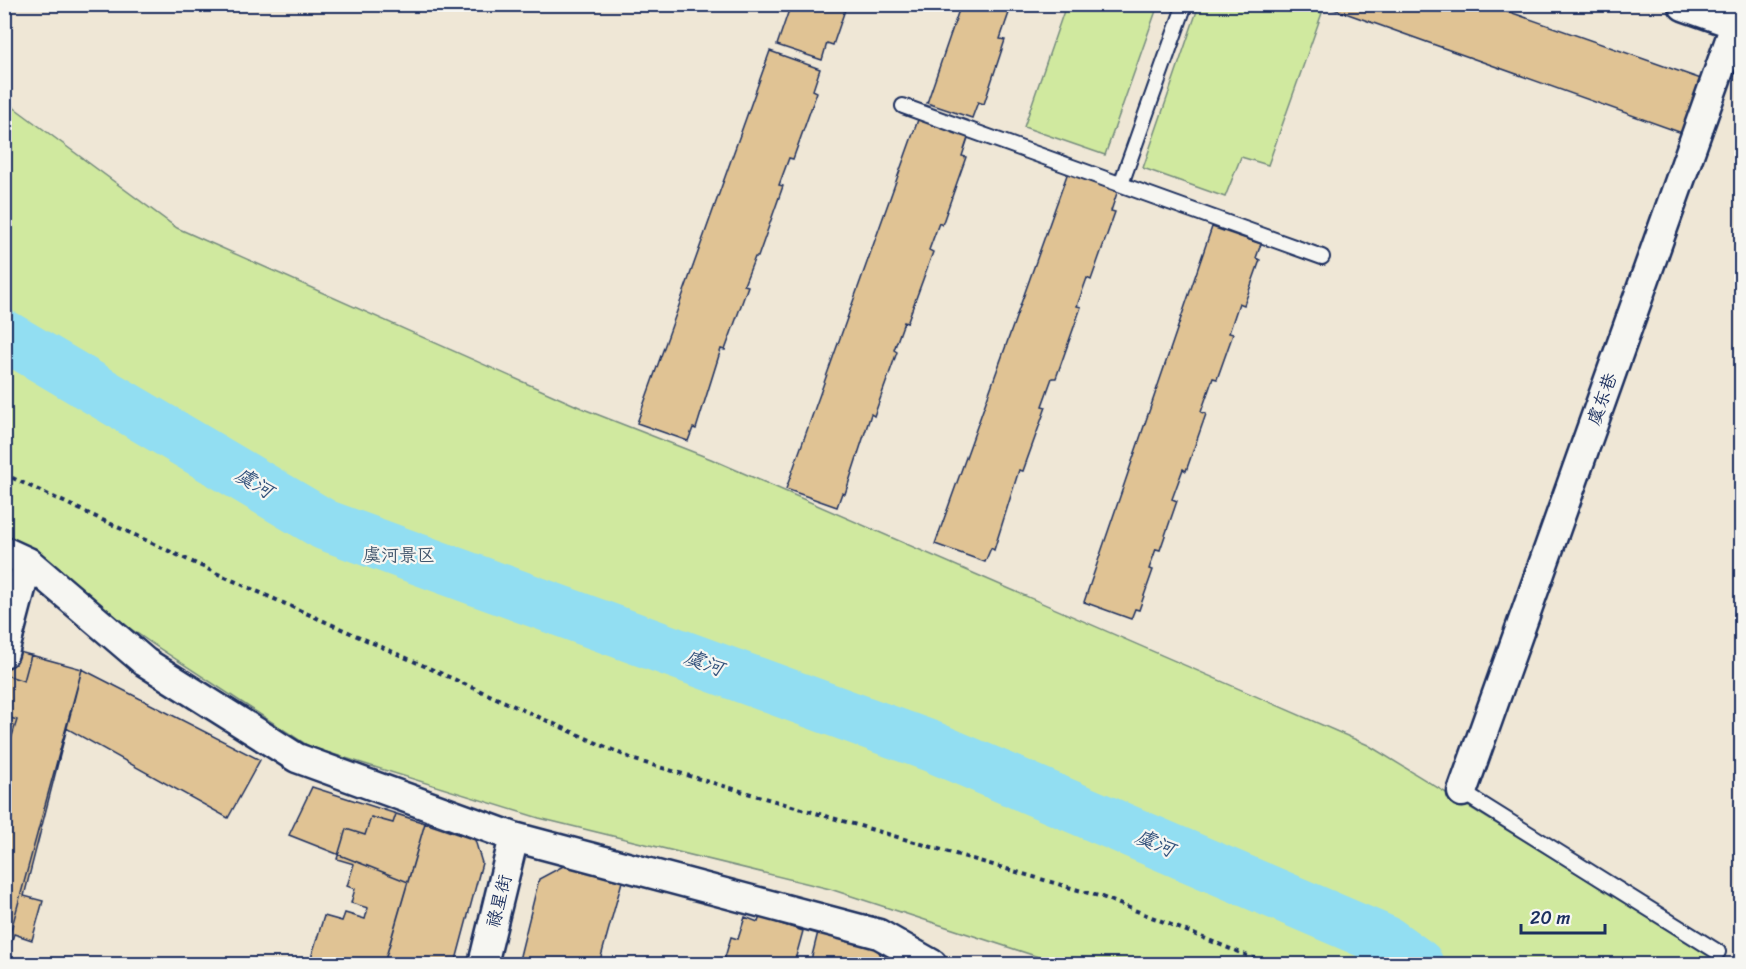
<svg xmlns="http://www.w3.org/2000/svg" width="1746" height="969" viewBox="0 0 1746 969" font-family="Sriracha,'LXGW WenKai TC',sans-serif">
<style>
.green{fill:#d0e99f;stroke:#768c7e;stroke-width:1.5}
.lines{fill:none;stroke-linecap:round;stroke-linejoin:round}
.river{stroke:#92def2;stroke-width:51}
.building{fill:#e0c394;stroke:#1b2f5e;stroke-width:1.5}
.lane-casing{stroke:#1b2f5e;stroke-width:18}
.street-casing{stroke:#1b2f5e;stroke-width:33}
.secondary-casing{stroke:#1b2f5e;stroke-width:38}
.path{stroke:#1b2f5e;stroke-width:4;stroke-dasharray:4.5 4.5;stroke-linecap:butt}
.lane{stroke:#f6f6f2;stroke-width:14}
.street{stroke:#f6f6f2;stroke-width:28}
.secondary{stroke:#f6f6f2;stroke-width:33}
.labels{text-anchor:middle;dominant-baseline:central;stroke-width:4.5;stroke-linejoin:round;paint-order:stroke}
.street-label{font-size:18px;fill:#1b2f5e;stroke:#f6f6f2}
.park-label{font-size:18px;fill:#3f546b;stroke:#f6f6f2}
.water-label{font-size:20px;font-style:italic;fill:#33527c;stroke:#f6f6f2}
</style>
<rect width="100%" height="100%" fill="#efe7d6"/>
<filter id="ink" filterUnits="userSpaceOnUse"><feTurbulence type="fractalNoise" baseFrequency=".0167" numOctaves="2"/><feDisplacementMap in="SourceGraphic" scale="12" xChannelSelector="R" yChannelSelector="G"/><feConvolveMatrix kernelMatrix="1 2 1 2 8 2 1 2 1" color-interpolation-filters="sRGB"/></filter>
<g filter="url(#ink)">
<path class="green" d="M1066,5h92l-53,150 -81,-28z
M1199,5h100l23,8 -54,152 -27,-8 -16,40 -82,-29z
M5,101l172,127 409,182 125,49 657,286 357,219h-665l-230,-75 -291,-71 -229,-71 -156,-102 -149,-104z"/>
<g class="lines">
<path class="river" d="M4,335l321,190 608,222 453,194 32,23"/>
</g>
<path class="building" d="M791,4h56l-14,41 -6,-2 -5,17 -45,-15z
M961,4h58l-3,8 -6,-2 -10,29 5,1 -21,64 -6,-2 -6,16 -45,-15z
M1320,4h167l214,75 -19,54z
M770,51l50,18 -7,21 4,2 -24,67 -4,-1 -10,27 4,1 -25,71h-3l-11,28 4,1 -23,64 -4,-1 -25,80 -3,-1 -5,13 -51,-18z
M919,117l50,18 -7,21 4,1 -24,68 -3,-2 -10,27 4,2 -26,71 -3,-1 -10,28 3,2 -23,64 -3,-2 -26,80 -3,-1 -5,14 -51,-18z
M1068,172l50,18 -7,21 4,1 -24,68 -4,-2 -10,28 4,1 -25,71h-4l-10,28 4,1 -23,64 -4,-1 -25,80 -3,-2 -6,14 -50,-18z
M1212,227l49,17 -5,14 4,2 -16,45 -5,-2 -10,30 4,1 -16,45 -4,-1 -12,34 5,2 -20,57 -3,-2 -11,30 5,2 -17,49 -4,-1 -7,20 4,1 -14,40 -4,-1 -4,10 -47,-17z
M12,650l70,19 -78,287v-276z
M31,655l51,14 -58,227 19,5 -11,39 -18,-6 -10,30v-202l13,-42 -13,-4v-35l2,-6 18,6z
M82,669l178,91 -32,58 -162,-90z
M312,787l113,36 -17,59 -119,-47z
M396,814l29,9 -40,137 18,4h-83l-10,-3 14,-45 18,5 3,-8 20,6 3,-11 -17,-5 4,-14 -8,-3 7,-22 -17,-5 9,-30 19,6 6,-18 22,6z
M425,823l50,17 7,23 -27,101h-71z
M567,864l56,14 -24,86h-81l21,-85z
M762,911l12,3 -2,7 31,10 -8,29 8,4h-80l8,-27 7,2 7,-22 13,5z
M819,928l56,16 10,20h-75z"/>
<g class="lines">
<g class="lane-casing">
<path id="lane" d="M903,106l419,151
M1121,184l64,-180
M1462,792l256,160"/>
</g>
<g class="street-casing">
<path id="street" d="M4,551l24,11 117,100 152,96 217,79 365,97 53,30
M4,653l24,-91
M1462,792l280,-786
M483,964l31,-127"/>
</g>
<g class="secondary-casing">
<path id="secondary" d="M1685,4l57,20"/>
</g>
<path class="path" d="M4,474l212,99 419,187 467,137 166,67"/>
<use href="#lane" class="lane"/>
<use href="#street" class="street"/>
<use href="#secondary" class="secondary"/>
</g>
</g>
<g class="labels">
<g class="street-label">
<text transform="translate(1602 399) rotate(-70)">虞东巷</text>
<text transform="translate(499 901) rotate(-76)">禄星街</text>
</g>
<g class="park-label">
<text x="399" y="555">虞河景区</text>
</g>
<g class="water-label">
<text transform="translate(254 483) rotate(31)">虞河</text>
<text transform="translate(704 663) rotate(20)">虞河</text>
<text transform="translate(1155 843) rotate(23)">虞河</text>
</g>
</g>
<rect width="1746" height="969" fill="none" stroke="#f6f6f2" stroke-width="24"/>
<rect x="12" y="12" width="1722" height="945" fill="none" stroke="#1b2f5e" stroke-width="2" filter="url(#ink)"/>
<path d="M1521 924v9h84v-9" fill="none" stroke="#1b2f5e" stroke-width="3"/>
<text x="1530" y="924" font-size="18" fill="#1b2f5e" stroke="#f6f6f2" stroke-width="4.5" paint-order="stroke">20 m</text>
</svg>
